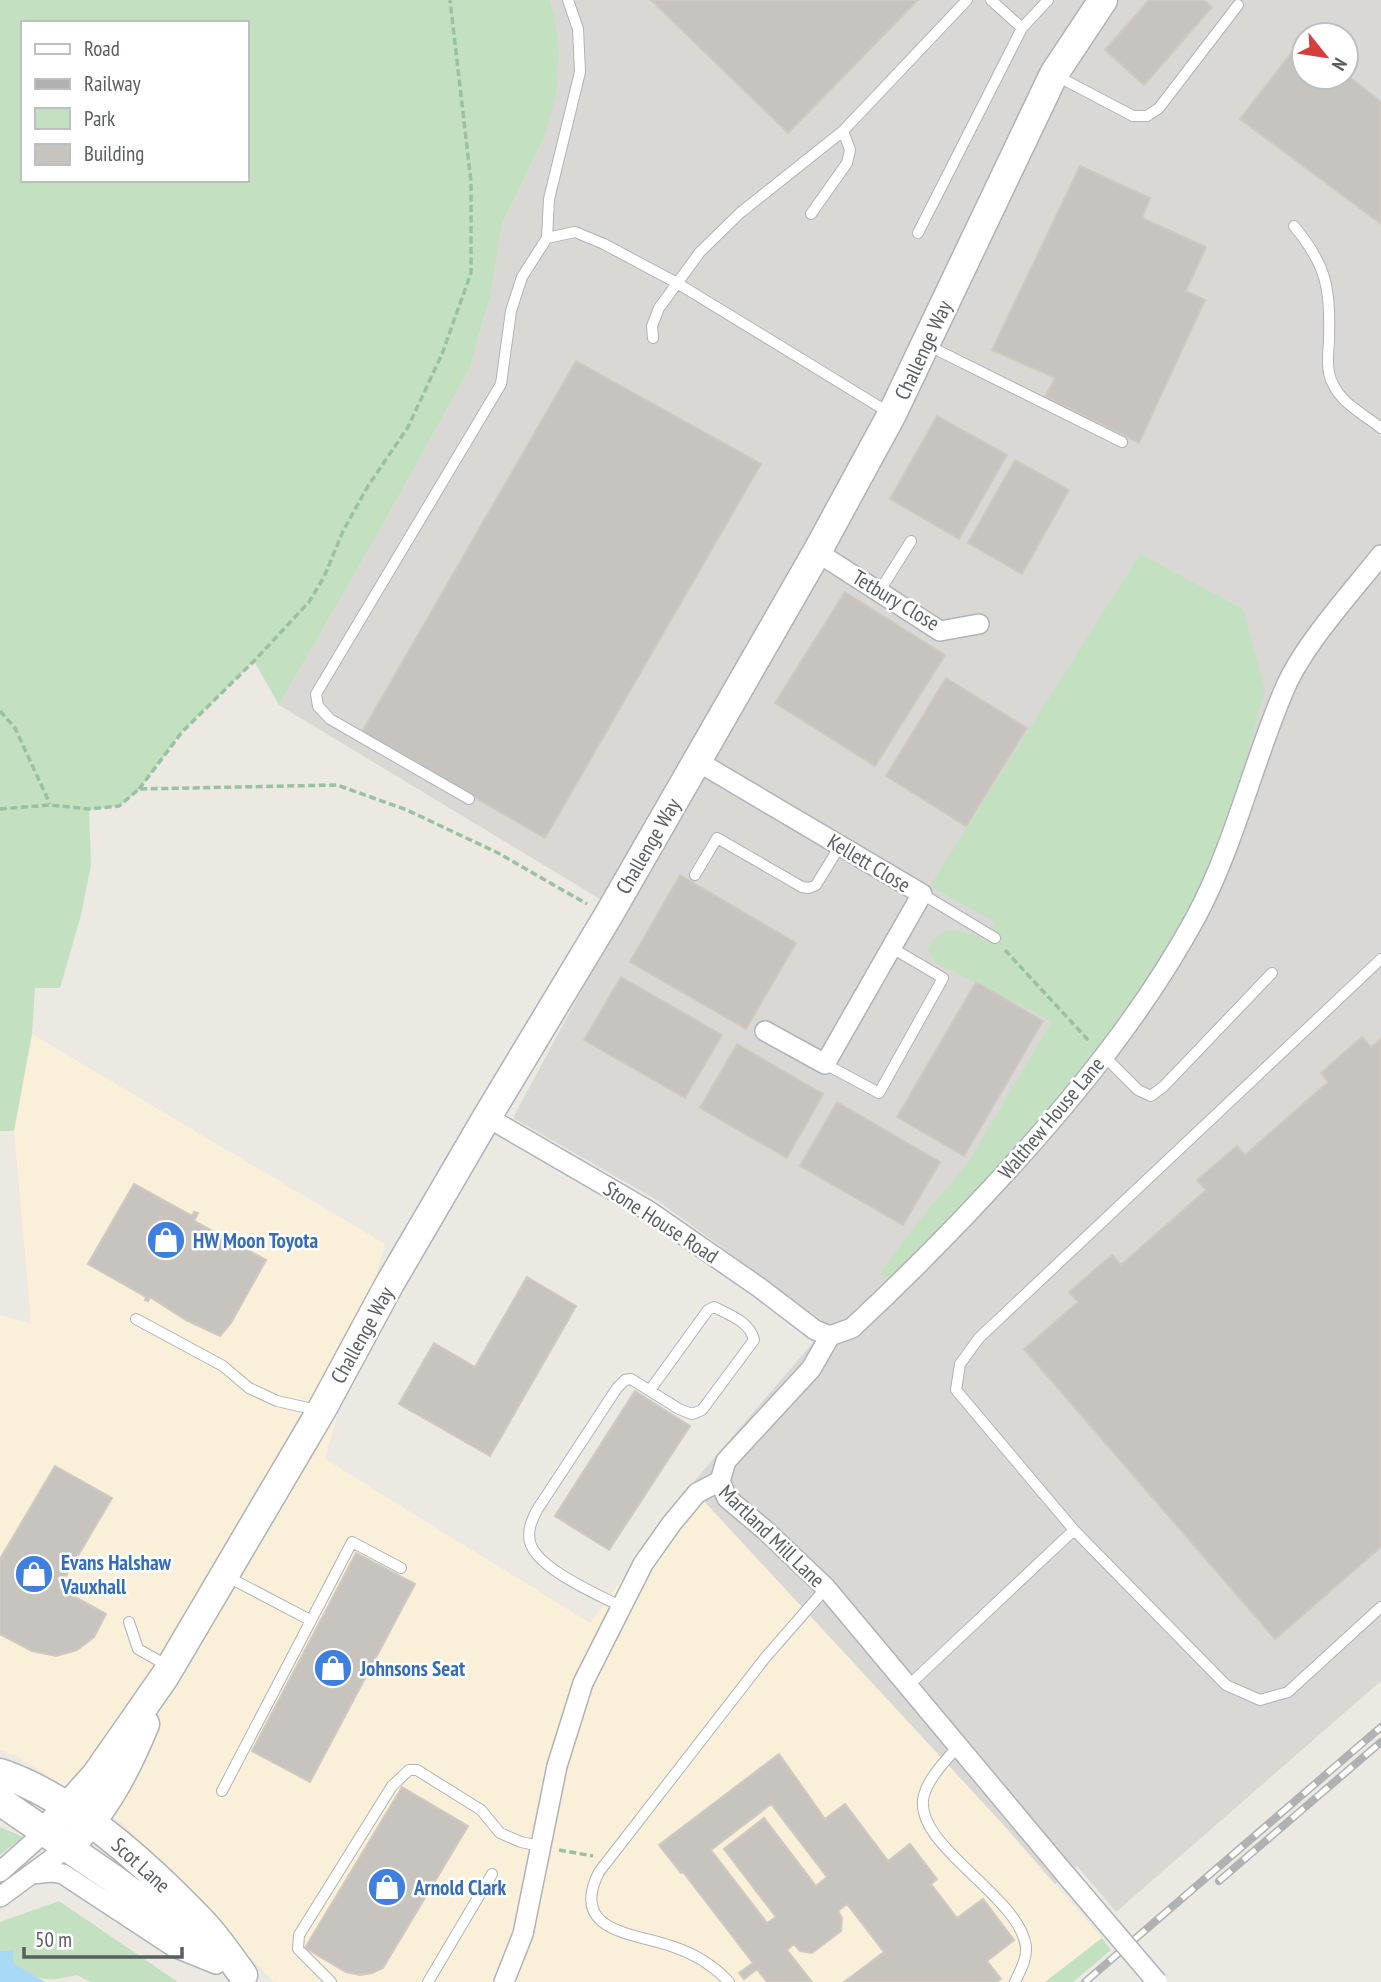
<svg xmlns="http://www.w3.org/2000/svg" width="1381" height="1982" viewBox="0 0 1381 1982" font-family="'PT Sans Narrow',sans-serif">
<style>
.commercial{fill:#faefd9}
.industrial{fill:#dad8d4;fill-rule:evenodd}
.green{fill:#c3e1c1;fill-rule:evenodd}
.water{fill:#a8daf6}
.building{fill:#c7c3be;stroke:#cfcac1;stroke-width:2;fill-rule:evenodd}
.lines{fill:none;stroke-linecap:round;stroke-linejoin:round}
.lane-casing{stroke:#afb3b6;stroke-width:12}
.street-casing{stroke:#afb3b6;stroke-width:22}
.secondary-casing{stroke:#afb2b6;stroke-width:31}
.path{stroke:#9ac1a2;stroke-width:3.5;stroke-dasharray:7 3.5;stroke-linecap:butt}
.lane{stroke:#fff;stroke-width:10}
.street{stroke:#fff;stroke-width:19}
.secondary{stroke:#fff;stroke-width:28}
.rail-casing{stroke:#b0b1b1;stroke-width:8}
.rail{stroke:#fff;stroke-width:5;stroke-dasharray:16;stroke-linecap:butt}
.street-bridge-casing{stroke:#afb3b6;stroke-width:22;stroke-linecap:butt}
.street-bridge{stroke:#fff;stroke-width:19}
.labels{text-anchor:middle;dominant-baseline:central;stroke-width:5;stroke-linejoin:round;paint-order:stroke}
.street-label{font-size:21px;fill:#5a5e61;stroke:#fff}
.shop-label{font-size:21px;font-weight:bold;fill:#366cbe;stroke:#fff;text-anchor:start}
</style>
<rect width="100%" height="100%" fill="#ebe9e2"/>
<path class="commercial" d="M32,1034l353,210 -60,215 265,164 100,-137 310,335 102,117 -57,44h-771l-152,-159 -106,-67 -16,-6v-435l31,8 -17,-192z"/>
<path class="industrial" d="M550,0h831v1681l-265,231 -39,-46 -22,18 -55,-63 -310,-335 138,-161 -171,-125 -144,-82 110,-205 -344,-208 96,-166 95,-171 21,-74 11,-70 42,-86 9,-128zM1304,35h42v42h-42z"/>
<path class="green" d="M0,0h550l3,10 6,40 -3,45 -12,43 -42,86 -11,70 -21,74 -95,171 -96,166 -25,-44 -72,71 -43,58 -20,16 -30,4 2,55 -10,50 -21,73h-25l-3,46 -18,97h-14zM23,23h224v157h-224z
M1140,554l103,55 22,80 -22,82 -33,93 -38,77 -49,77 -58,75 -67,79 -109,108 -9,-6 33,-46 56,-67 83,-140 -116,-58 -9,-13c14,-29 36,-19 60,-9l8,-19 -65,-36z
M0,1827l23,10 -23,18z
M59,1901l119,81h-87l-14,-7c-33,7 -36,7 -64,-12v-13l-13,1v-29z
M1102,1938l9,12 -38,32h-28z"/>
<path class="water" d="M13,1950v13l32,19h-45v-31z"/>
<path class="building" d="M651,0h267l-130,133z
M1149,0h55l8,7 -68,78 -39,-35z
M1302,39l2,1v37h42v-3l35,28v122l-141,-105z
M1080,166l70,32 -8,20 64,29 -20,44 19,9 -66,143 -94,-46 10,-19 -63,-28z
M576,361l185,103 -216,374 -183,-106z
M937,416l70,39 -48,84 -69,-40z
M1015,460l54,30 -47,84 -54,-31z
M845,592l100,63 -70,111 -100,-63z
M946,678l81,50 -61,98 -80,-50z
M680,875l116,68 -50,86 -116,-67z
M621,977l101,58 -37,63 -101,-58z
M976,982l67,39 -79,135 -67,-39z
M1362,1037l9,10 10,-8v508l-106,92 -251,-290 54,-47 -9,-10 43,-37 9,10 85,-75 -9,-10 40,-34 8,9 83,-73 -7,-9z
M737,1044l86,50 -36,64 -87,-50z
M837,1102l103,60 -37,63 -103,-59z
M134,1184l58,32 2,-4 4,1 -4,8 72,39 -35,63 -11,13 -34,-16 -36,-23 -2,4 -3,-1 1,-3 -58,-33z
M527,1277l49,29 -86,150 -91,-52 35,-61 41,24z
M635,1391l55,35 -81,124 -54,-34z
M55,1466l57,32 -53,90 47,26 -12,23 -17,13 -21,6 -24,-5 -32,-17v-75z
M356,1553l59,31 -105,198 -58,-31z
M779,1754l46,65 20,-15 43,57 22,-17 27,35 -6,5 26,34 26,-19 31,41 -27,21 14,18 -5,3h-152l40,-30 -37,-48 -9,7 4,7 -1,13 -29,22 -12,-2 -6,-7 -7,6 25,32h-45l-10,-13 -13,10 -5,-6 14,-10 -70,-91 -2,1 -22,-28zM771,1804l56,73 -11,9 -52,-68 -40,31 52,68 -9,6 -56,-73z
M402,1787l66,39 -85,142 -11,5 -12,2 -14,-3 -41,-24z"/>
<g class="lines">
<g class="lane-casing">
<path id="lane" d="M991,0l31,28
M1057,76l76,40h14l12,-8 79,-103
M811,214l36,-51 3,-13 -7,-19
M1294,226c34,41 36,63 35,115 -1,14 -3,31 4,43 9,20 32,31 48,44
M918,233l104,-205 26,-28
M547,238l2,-39 31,-127 -2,-43 -10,-29
M653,338l-1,-12 7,-18 41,-56 40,-39 103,-82 124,-131
M929,346l193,96
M879,592l32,-51
M469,799l-139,-80 -12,-13 -2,-12 185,-310 10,-73 11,-34 25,-39 28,-6 29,12 73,39 211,129
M695,875l22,-37 85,49 7,1 7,-3 24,-39
M922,894l73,44
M1381,959l-402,379 -19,26 -4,26 118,140 152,155 34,15 28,-8 93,-85
M1104,1056l34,34 13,6 13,-10 108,-113
M825,1064l54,29 64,-115 -51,-30
M136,1319l87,47 26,22 28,13 40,9
M228,1577l82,43
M620,1606c-23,-12 -84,-38 -90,-64 -3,-12 2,-22 7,-32l80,-122 8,-8 6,-1 48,30 13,5 10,-4 52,-70c-4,-18 -24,-25 -40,-33l-6,3 -58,80
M129,1622l9,27 30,17
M908,1686l166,-156
M957,1747c-12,15 -28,30 -33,48 -14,49 96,100 102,152 1,12 -6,24 -11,35
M222,1791l130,-249 49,26
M331,1982l-33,-33 1,-14 93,-149 17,-16h8l64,40 19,23 21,9 19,4
M428,1982l64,-108
M729,1982c-15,-16 -34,-28 -55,-35 -38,-14 -106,-14 -75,-75l166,-214 61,-70"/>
</g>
<g class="street-casing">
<path id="street" d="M817,552l123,79 39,-7
M697,761l225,133 -97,170 -60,-33
M487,1117l162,94 111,77 55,42 15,6
M830,1336l22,-8c58,-54 114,-111 167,-170 67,-75 130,-154 178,-243 38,-72 56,-153 88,-227 19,-44 66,-95 96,-133
M720,1481l7,17 38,32 61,58 240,287
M720,1481l6,-20 85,-92 19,-33
M0,1872l46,-41
M32,1874l19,-2 12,2 111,73 42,17
M0,1897l68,-50
M504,1982l19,-48 34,-168 26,-83 60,-119 29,-41 25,-30 23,-12"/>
</g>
<g class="secondary-casing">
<path id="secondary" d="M0,1773c74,25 146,91 199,146 17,17 30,37 44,56
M0,1801l112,77 100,74
M46,1831l50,-56 69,-99 156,-265 68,-126 98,-168 121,-201 209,-364 75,-138 162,-340 49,-74
M79,1836c30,-33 49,-71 66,-112"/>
</g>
<path class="path" d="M0,711l15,17 35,76
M139,789l43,-57 73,-72 54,-58 15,-25 19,-46 25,-45 40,-59 34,-73 29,-81v-91l-21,-182
M0,809l50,-4 39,4 30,-3 20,-17 198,-4 70,25 91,43 89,51
M1005,950l85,92
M559,1850l34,6"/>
<use href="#lane" class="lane"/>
<use href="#street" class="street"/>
<use href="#secondary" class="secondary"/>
<g class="rail-casing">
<path id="rail" d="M1219,1881l162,-139
M1085,1982l296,-255"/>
</g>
<use href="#rail" class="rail"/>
<g class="street-bridge-casing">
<path id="street-bridge" d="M1066,1875l91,107"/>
</g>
<use href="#street-bridge" class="street-bridge"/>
</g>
<defs>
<g id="shop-disc" transform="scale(2.0125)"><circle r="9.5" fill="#3f7fe0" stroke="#fff"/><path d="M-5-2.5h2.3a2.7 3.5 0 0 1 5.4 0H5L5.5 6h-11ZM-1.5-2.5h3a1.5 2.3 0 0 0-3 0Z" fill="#fff"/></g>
</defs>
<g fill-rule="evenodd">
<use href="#shop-disc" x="166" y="1240"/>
<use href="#shop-disc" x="34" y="1574"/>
<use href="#shop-disc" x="333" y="1668"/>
<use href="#shop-disc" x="387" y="1887"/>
</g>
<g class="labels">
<g class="street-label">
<text transform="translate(923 350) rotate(-65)">Challenge Way</text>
<text transform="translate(896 600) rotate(31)">Tetbury Close</text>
<text transform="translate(648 846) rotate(-60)">Challenge Way</text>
<text transform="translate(869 863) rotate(31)">Kellett Close</text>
<text transform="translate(1051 1118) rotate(-50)">Walthew House Lane</text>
<text transform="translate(661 1222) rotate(33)">Stone House Road</text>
<text transform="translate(362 1335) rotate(-61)">Challenge Way</text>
<text transform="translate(772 1536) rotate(44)">Martland Mill Lane</text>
<text transform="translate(141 1865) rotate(42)">Scot Lane</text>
</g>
<g class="shop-label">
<text x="193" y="1240">HW Moon Toyota</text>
<text x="61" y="1562">Evans Halshaw<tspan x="61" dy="24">Vauxhall</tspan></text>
<text x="360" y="1668">Johnsons Seat</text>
<text x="414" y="1887">Arnold Clark</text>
</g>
</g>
<rect x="21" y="21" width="228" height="161" fill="#ffffff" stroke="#bdbfc0" stroke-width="2"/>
<rect x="35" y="44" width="35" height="10" fill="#ffffff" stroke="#bdbfc0" stroke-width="2"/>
<text x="84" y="56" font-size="21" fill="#5a5e61">Road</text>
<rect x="35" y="79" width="35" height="10" fill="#b0b1b1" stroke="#bdbfc0" stroke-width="2"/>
<text x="84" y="91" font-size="21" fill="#5a5e61">Railway</text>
<rect x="35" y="108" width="35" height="21" fill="#c3e1c1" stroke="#bdbfc0" stroke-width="2"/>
<text x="84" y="126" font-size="21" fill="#5a5e61">Park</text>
<rect x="35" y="144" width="35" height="21" fill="#c7c3be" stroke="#bdbfc0" stroke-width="2"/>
<text x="84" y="161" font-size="21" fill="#5a5e61">Building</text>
<g transform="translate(1325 56) rotate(120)"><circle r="33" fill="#ffffff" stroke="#bdbfc0" stroke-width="2"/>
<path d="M0-5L12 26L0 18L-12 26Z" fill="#d63d3e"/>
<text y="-10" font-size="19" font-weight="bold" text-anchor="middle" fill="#5a5e61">N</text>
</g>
<path d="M24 1947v10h158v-10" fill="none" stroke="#5a5e61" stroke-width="3.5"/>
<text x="35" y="1947" font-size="21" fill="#5a5e61" stroke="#ffffff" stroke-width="5" paint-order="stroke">50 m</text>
</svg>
